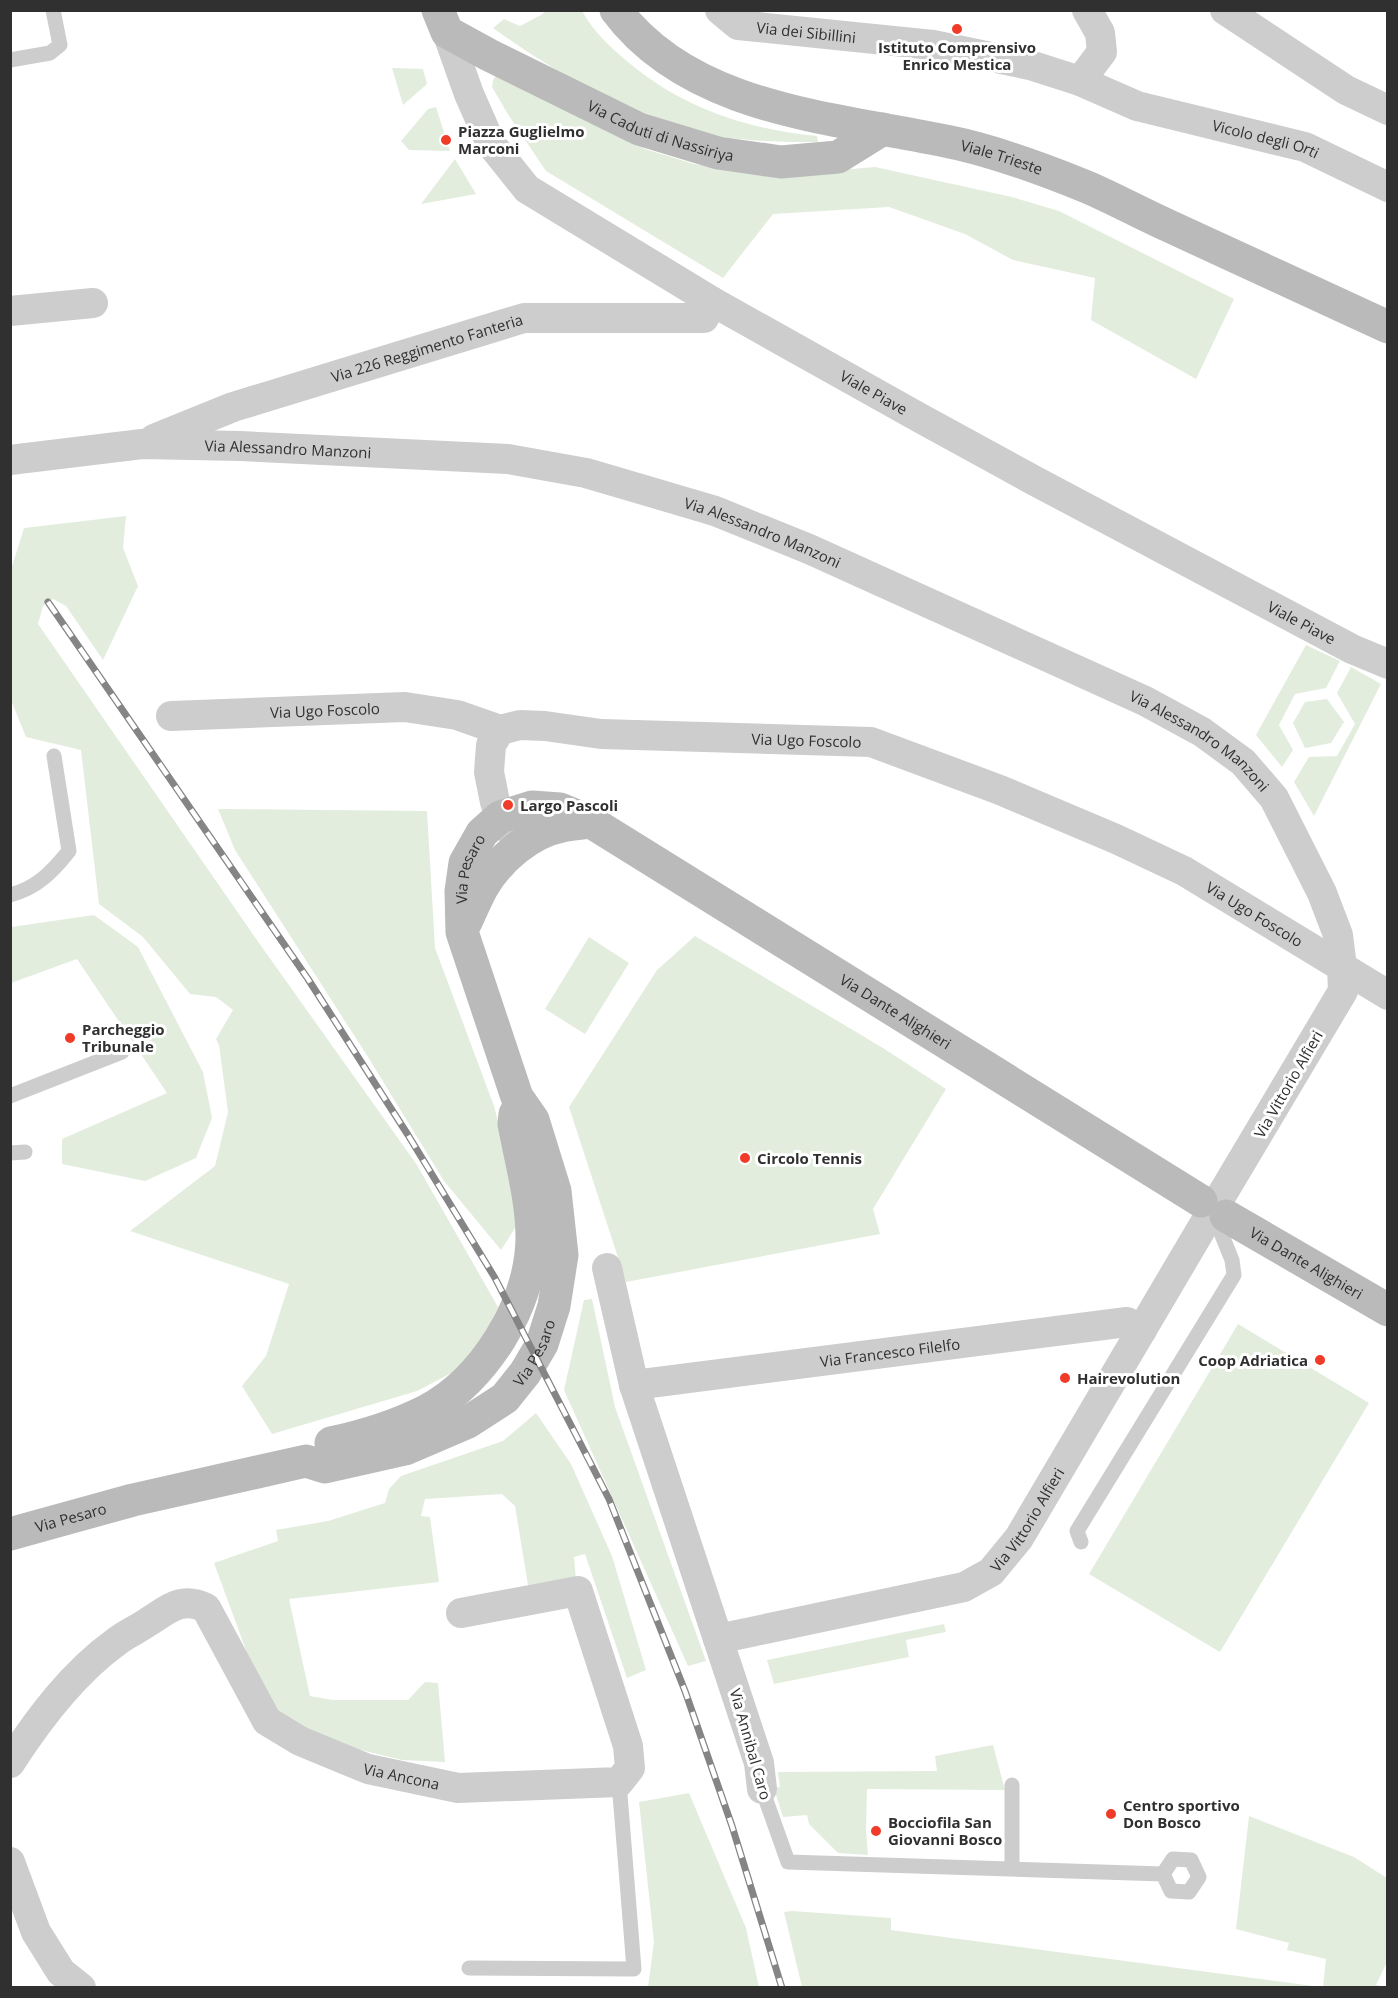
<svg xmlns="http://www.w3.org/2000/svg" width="1398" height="1998" viewBox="0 0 1398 1998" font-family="'Open Sans',sans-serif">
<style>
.green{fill:#e3eddd}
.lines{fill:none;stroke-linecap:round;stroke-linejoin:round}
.lane{stroke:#cdcdcd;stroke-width:15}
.street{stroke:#cdcdcd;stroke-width:30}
.secondary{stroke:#bababa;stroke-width:33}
.rail-casing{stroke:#858585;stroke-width:7}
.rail{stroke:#fff;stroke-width:4.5;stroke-dasharray:14;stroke-linecap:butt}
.poi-dot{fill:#f03b28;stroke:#fff;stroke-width:2}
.labels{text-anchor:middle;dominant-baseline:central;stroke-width:6;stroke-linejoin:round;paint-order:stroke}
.street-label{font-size:15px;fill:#303030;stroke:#fff}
.poi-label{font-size:15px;font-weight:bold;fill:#303030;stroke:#fff;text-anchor:start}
</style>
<rect width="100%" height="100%" fill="#fff"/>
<path class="green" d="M546,11h36c11,20 28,36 46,51 55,46 118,67 189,74l1,6c-52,1 -127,-4 -176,-24 -13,-5 -25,-13 -36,-20 -40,-21 -77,-44 -113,-70l11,-9 16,7 21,-11z
M392,68l31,1 4,15 -24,21z
M497,74l148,75 49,15 86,11 95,-8 137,30 47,14 175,88 -38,80 -105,-59 4,-42 -82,-18 -48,-26 -76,-27 -116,7 -50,64 -177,-107 -37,-55 -17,-29 1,-7z
M436,107l14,44 -41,-1 -8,-9 27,-32z
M455,159l21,35 -55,10z
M126,516l-3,32 15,38 -35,74 -37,-54 -13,-7 -10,7 -5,18 221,319 158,222 81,142 -12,26 -27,36 -42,22 -145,43 -30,-48 24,-30 23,-72 -159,-53 85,-65 13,-54 -9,-67 -3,-6 17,-29 -17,-13 -26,-3 -47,-57 -44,-33 -18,-154 -55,-13 -15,-37 -1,-127 14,-45z
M1306,645l34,16 -14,27 -31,6 -16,31 14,25 -11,17 -26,-32z
M1351,667l30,17 -67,132 -20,-34 15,-25 28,-1 18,-32 -18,-31z
M1327,699l17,23 -13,21 -26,5 -12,-25 12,-21z
M218,809l209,2 8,137 59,158 17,63 8,53 -18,28 -57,-69 -76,-124 -133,-207z
M94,915l44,32 65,125 9,46 -16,40 -51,23 -83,-17v-25l105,-46 -90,-134 -66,24v-56z
M695,936l188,112 63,41 -73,120 7,25 -254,48 -57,-175 88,-137z
M589,937l40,26 -44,71 -40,-25z
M592,1299l23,108 91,254 -18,5 -124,-276 20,-90z
M1238,1324l131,79 -149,249 -131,-78z
M536,1413l35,51 41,92 34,114 -19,8 -42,-124 -11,3 2,22 -48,6 -13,-79 -13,-12 -77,5 -4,17 9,1 9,65 -150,17 21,97 22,4h76l17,-18 13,1 7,79 -43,-2 -41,-10 -51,-17 -33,-21 -23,-40 -40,-109 64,-22 -2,-11 52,-9 57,-18 4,-14 12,-13 102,-35z
M944,1624l2,8 -40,8 3,17 -135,27 -7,-24z
M993,1745l12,45 -138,-1 -1,41 2,25 -30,-2 -29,-29 -2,-9 -24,2 -9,-29 6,-1 -2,-15 159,-1 -2,-15z
M689,1793l57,135 13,59h-111l6,-45 -15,-140z
M1249,1816l105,41 33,21v84l-11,23 11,2h-64l3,-28 -39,-9 2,-7 -53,-14z
M792,1911l99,7v12l430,57h-519l-18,-75z"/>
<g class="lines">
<path class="lane" d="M10,60l40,-7 10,-8 -7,-35
M10,895c27,-7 42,-23 59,-44l-15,-95
M10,1096l112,-44
M10,1153l15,-1
M1081,1542l-4,-11 157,-256 -2,-15 -15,-37
M762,1789l26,73 375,12
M1173,1859l18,1 8,17 -10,15 -18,-1 -8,-17z
M1012,1869v-84
M469,1968l165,1 -15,-187"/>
<g class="street">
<path id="s1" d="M720,10l18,15 195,20 97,20 50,16 57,25 168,41 83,40"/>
<path d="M1225,10l121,80 42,20"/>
<path id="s2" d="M447,32l22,62 22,50 36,45 186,113 207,116 115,63 317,168 36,15"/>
<path d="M1080,81l22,-29 -2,-19 -13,-23"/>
<path d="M10,311l83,-8"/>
<path id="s3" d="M154,439l79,-32 291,-89h180l9,-16"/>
<path id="s4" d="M10,460l132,-16 98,2 268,13 78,14 129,38 94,38 336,152 57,31 41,30 31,36 48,95 16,42 4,32 1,24 -122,205"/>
<path id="s5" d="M171,716l234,-9 52,8 43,15 20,-5 25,1 56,8 270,8 129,48 116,49 68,32 204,124"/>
<path d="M500,730l-9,15 -2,27 6,30 5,15 14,18"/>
<path d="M607,1268l27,117 125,378 3,26"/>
<path id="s6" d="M634,1385l493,-63 15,8"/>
<path id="s7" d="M718,1639l246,-52 27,-15 28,-34 187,-317"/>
<path id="s8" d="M10,1763c29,-45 63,-90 106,-121 10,-8 22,-13 32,-20 21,-13 33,-26 58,-14l61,113 33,20 68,28 90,19 161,-6 11,-14 -2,-22 -50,-155 -117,22"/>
<path d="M10,1862l26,70 25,40 20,16"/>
</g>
<g class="secondary">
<path id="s9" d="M438,10l9,22 42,23 150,74 79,24 63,9 57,-5 45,-28"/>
<path id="s10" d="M616,10c75,101 221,108 334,132 45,9 95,28 137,45 28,12 55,27 82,39 73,34 146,67 219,101"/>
<path d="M466,922c5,-11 10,-23 16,-34 16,-28 48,-56 80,-62 9,-2 19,-3 28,-4"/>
<path id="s11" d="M1226,1216l162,94"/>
<path d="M331,1443c33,-7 65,-17 95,-32 59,-31 105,-107 106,-173 0,-38 -11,-77 -18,-114l1,-10"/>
<path id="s12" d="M10,1534l123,-34 173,-39 19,6 80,-18 63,-27 37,-24 20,-25 17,-29 12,-38 8,-51 -7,-64 -22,-71 -16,-23 -55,-165 -1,-41 4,-28 17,-30 18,-16 32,-10 28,2 31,13 610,379"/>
</g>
<g class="rail-casing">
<path id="rail" d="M48,602l260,377 100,156 87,143 114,221 76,192 47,135 50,162"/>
</g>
<use href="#rail" class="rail"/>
</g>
<g class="poi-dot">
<circle cx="957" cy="29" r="6"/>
<circle cx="446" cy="140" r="6"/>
<circle cx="508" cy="805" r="6"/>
<circle cx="70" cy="1038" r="6"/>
<circle cx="745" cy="1158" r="6"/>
<circle cx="1320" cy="1360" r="6"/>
<circle cx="1065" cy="1378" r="6"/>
<circle cx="1111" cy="1814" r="6"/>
<circle cx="876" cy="1831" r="6"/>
</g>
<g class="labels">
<g class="street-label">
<text stroke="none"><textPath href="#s1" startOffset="92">Via dei Sibillini</textPath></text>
<text stroke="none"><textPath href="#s9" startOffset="260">Via Caduti di Nassiriya</textPath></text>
<text stroke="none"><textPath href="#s1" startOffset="566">Vicolo degli Orti</textPath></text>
<text stroke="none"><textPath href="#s10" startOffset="422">Viale Trieste</textPath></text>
<text stroke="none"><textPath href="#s3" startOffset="288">Via 226 Reggimento Fanteria</textPath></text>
<text stroke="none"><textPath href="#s2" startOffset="580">Viale Piave</textPath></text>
<text stroke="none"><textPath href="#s4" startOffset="279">Via Alessandro Manzoni</textPath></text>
<text stroke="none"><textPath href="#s4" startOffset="765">Via Alessandro Manzoni</textPath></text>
<text stroke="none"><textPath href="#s2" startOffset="1066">Viale Piave</textPath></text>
<text stroke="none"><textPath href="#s5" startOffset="154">Via Ugo Foscolo</textPath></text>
<text stroke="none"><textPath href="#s5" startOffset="640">Via Ugo Foscolo</textPath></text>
<text stroke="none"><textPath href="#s4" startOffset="1251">Via Alessandro Manzoni</textPath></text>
<text stroke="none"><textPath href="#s12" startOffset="1082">Via Pesaro</textPath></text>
<text stroke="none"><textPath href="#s5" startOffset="1126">Via Ugo Foscolo</textPath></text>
<text stroke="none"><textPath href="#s12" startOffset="1599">Via Dante Alighieri</textPath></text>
<text transform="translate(1288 1084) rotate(-60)">Via Vittorio Alfieri</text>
<text stroke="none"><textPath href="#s11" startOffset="93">Via Dante Alighieri</textPath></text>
<text stroke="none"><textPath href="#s12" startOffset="574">Via Pesaro</textPath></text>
<text stroke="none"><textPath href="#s6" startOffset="258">Via Francesco Filelfo</textPath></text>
<text stroke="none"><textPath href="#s12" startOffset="63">Via Pesaro</textPath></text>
<text stroke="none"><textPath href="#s7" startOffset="346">Via Vittorio Alfieri</textPath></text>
<text transform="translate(751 1744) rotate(74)">Via Annibal Caro</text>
<text stroke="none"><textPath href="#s8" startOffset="538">Via Ancona</textPath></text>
</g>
<g class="poi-label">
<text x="957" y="47" text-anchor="middle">Istituto Comprensivo<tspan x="957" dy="17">Enrico Mestica</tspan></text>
<text x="458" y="131">Piazza Guglielmo<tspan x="458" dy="17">Marconi</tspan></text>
<text x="520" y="805">Largo Pascoli</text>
<text x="82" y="1029">Parcheggio<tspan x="82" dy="17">Tribunale</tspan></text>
<text x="757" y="1158">Circolo Tennis</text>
<text x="1308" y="1360" text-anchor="end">Coop Adriatica</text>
<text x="1077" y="1378">Hairevolution</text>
<text x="1123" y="1805">Centro sportivo<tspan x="1123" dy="17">Don Bosco</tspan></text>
<text x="888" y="1822">Bocciofila San<tspan x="888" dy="17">Giovanni Bosco</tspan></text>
</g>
</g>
<rect width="1398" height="1998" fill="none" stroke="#303030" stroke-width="24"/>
</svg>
